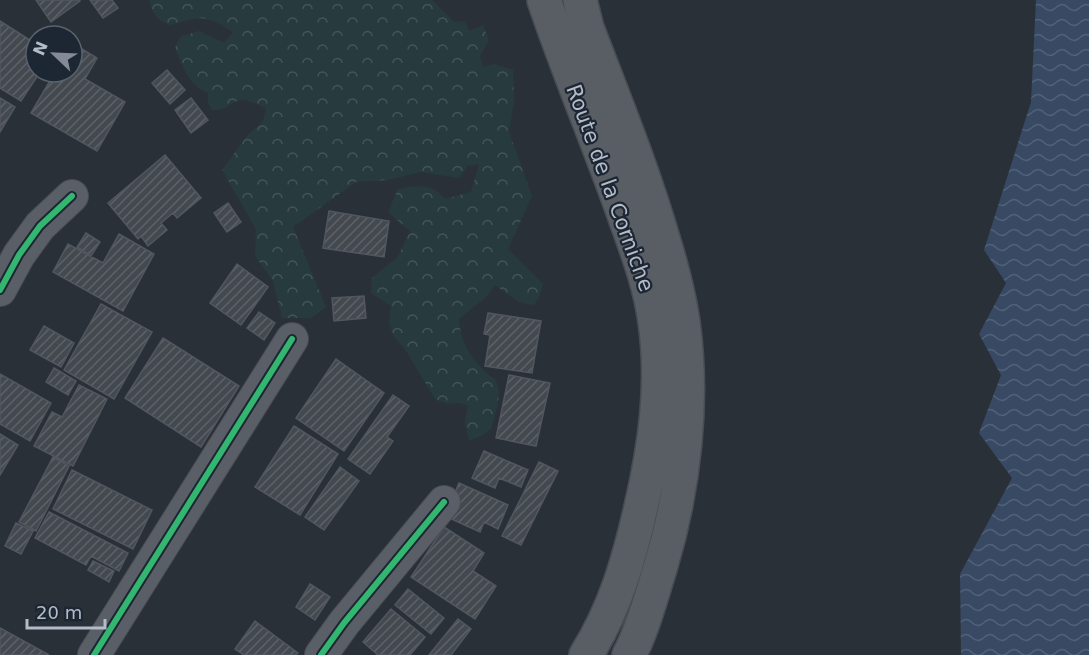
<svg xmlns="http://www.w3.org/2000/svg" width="1089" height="655" viewBox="0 0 1089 655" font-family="'DejaVu Sans',sans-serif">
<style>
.forest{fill:url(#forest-crowns)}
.water{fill:url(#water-waves)}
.building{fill:url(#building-hatch);stroke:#52575f;stroke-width:1.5}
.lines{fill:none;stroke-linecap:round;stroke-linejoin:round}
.minor-casing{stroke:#484c53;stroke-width:34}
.secondary-casing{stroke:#484c53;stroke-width:36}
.minor{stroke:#5a5e66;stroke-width:32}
.secondary{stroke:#595d64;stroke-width:33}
.cycleway-casing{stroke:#1d2633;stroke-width:10}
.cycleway{stroke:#33b770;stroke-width:6}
.labels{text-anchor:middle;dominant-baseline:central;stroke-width:4.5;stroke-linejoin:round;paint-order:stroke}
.street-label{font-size:21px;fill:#b4bcc9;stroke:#1d2633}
</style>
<defs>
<pattern id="forest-crowns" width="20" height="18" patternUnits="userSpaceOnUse" patternTransform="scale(1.5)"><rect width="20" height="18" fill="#273a3e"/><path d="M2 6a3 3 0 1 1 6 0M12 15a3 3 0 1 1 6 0" fill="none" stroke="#445559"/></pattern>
<pattern id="water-waves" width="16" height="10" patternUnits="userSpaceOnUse" patternTransform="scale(1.5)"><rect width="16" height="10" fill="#384963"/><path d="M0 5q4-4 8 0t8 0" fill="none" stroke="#526178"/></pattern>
<pattern id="building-hatch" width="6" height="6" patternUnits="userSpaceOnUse" patternTransform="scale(1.5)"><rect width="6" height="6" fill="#444950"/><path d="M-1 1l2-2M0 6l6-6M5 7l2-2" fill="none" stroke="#5d6168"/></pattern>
</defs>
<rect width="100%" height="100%" fill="#2a3038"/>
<path class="forest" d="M150,0h282l22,22 11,-1 4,10 14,-6 6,15 -9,16 3,11 11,-3 19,6 1,30 -5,32 23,64 -24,53 35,35 -4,13 -5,8c-17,-1 -26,-11 -39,-20l-9,12 -27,22c1,22 11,39 28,54 5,5 10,6 11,14 3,12 -4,30 -7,42l-8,6 -14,6 -4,-19 3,-17 -10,-2 -11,1 -12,-5 -30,-50 -11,-12 -5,-14 2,-17 -20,-13 1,-15 26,-21 12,-26 -22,-19 10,-23c20,-4 33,-6 47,10l26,-7 8,-28 -12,2 -8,12 -39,-6 -31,8 -33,2 -63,45 33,80 -15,11h-29l-9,-37 -18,-25 1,-27 -34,-59 25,-34 16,-15 3,-13c-8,-2 -15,-9 -25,-8 -12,3 -15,11 -29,10l-4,-7v-10c-18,-6 -26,-28 -33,-45l5,-11 19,-6 25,12 9,-11c-30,-19 -31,-15 -63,-7 -12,-5 -19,-11 -20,-25z"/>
<path class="water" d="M1036,0h53v655h-128l-1,-81 52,-96 -33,-45 22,-58 -22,-41 27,-51 -22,-33 47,-148z"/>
<path class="building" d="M36,0h43l1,1 -29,21z
M90,0h22l6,8 -15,10z
M0,21l36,23v28h4l-19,29 -21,-13z
M72,43l25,15 -12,21 40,23 -28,49 -66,-38 24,-41h17z
M167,70l18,20 -15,14 -18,-21z
M0,98l15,9 -15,25z
M191,98l17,22 -17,13 -16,-23z
M165,155l36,43 -24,20 -4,-5 -12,10 6,7 -19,16 -7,-10 -3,3 -30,-36z
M228,203l13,19 -14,10 -13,-19z
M329,211l60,10 -5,36 -61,-9z
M86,233l14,9 -9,14 -14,-9z
M119,234l35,20 -31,57 -70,-39 15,-28 35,19z
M237,264l31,23 -27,38 -31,-22z
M364,296l2,22 -32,3 -2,-23z
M101,304l51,28 -38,67 -50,-29z
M259,312l16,11 -11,17 -17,-12z
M488,313l53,8 -9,52 -47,-7 5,-31 -6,-1z
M44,326l30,17 -13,24 -31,-17z
M163,338l76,48 -38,61 -76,-49z
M336,359l48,34 -40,58 -48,-33z
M54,368l22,13 -8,14 -22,-13z
M0,374l51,29 -21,38 -30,-17z
M509,375l41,8 -14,63 -40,-8z
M79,385l28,14 -34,67 -39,-20 18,-34 10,5z
M393,395l16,11 -22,31 6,4 -23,33 -22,-15z
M294,426l44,28 -38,61 -45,-28z
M0,434l18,11 -18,30z
M484,451l44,19 -7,17 -22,-9 -4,10 -23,-10z
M53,457l16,9 -33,65 -17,-9z
M539,462l19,9 -37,74 -19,-9z
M340,467l19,14 -35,49 -19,-13z
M72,470l80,40 -19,39 -80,-40z
M459,483l49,22 -10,24 -14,-7 -4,10 -35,-16z
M49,512l79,41 -9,18 -28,-15 -5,9 -51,-27z
M16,523l17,8 -12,23 -16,-8z
M444,527l40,26 -11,18 23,15 -21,33 -64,-42z
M93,561l21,10 -5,11 -21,-12z
M310,584l20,13 -15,23 -19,-13z
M408,589l36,29 -13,16 -36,-29z
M391,609l34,28 -15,18h-32l-15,-13z
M458,619l13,10 -20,26h-22z
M255,621l43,32 -2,2h-52l-9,-6z
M0,628l49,27h-49z"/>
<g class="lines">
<g class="minor-casing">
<path id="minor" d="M0,290l19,-35 21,-29 32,-30
M94,655l198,-316
M321,655l23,-32 100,-121"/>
</g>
<g class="secondary-casing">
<path id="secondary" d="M544,0c24,71 53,139 78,209 13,37 28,74 33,113 9,62 0,125 -14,185 -12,53 -26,102 -55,148
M580,0l7,28c27,71 56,141 77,214 8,26 15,53 19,80 11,80 1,166 -22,243 -8,26 -19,67 -32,90"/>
</g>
<use href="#minor" class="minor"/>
<use href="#secondary" class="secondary"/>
<g class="cycleway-casing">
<path id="cycleway" d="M0,290l19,-35 21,-29 32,-30
M94,655l198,-316
M321,655l23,-32 100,-121"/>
</g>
<use href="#cycleway" class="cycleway"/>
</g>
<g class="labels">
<g class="street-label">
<text transform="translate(610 188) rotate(70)">Route de la Corniche</text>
</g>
</g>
<g transform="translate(54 54) rotate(293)"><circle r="28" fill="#1d2633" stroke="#59626f" stroke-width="1.5"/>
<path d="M0-4.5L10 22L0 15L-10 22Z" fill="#848b96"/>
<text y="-9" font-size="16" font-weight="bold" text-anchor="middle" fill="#b4bcc9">N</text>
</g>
<path d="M27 619v9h78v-9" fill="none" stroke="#b4bcc9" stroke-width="3"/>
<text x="36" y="619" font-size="18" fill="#b4bcc9" stroke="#1d2633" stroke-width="4.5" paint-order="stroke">20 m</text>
</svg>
